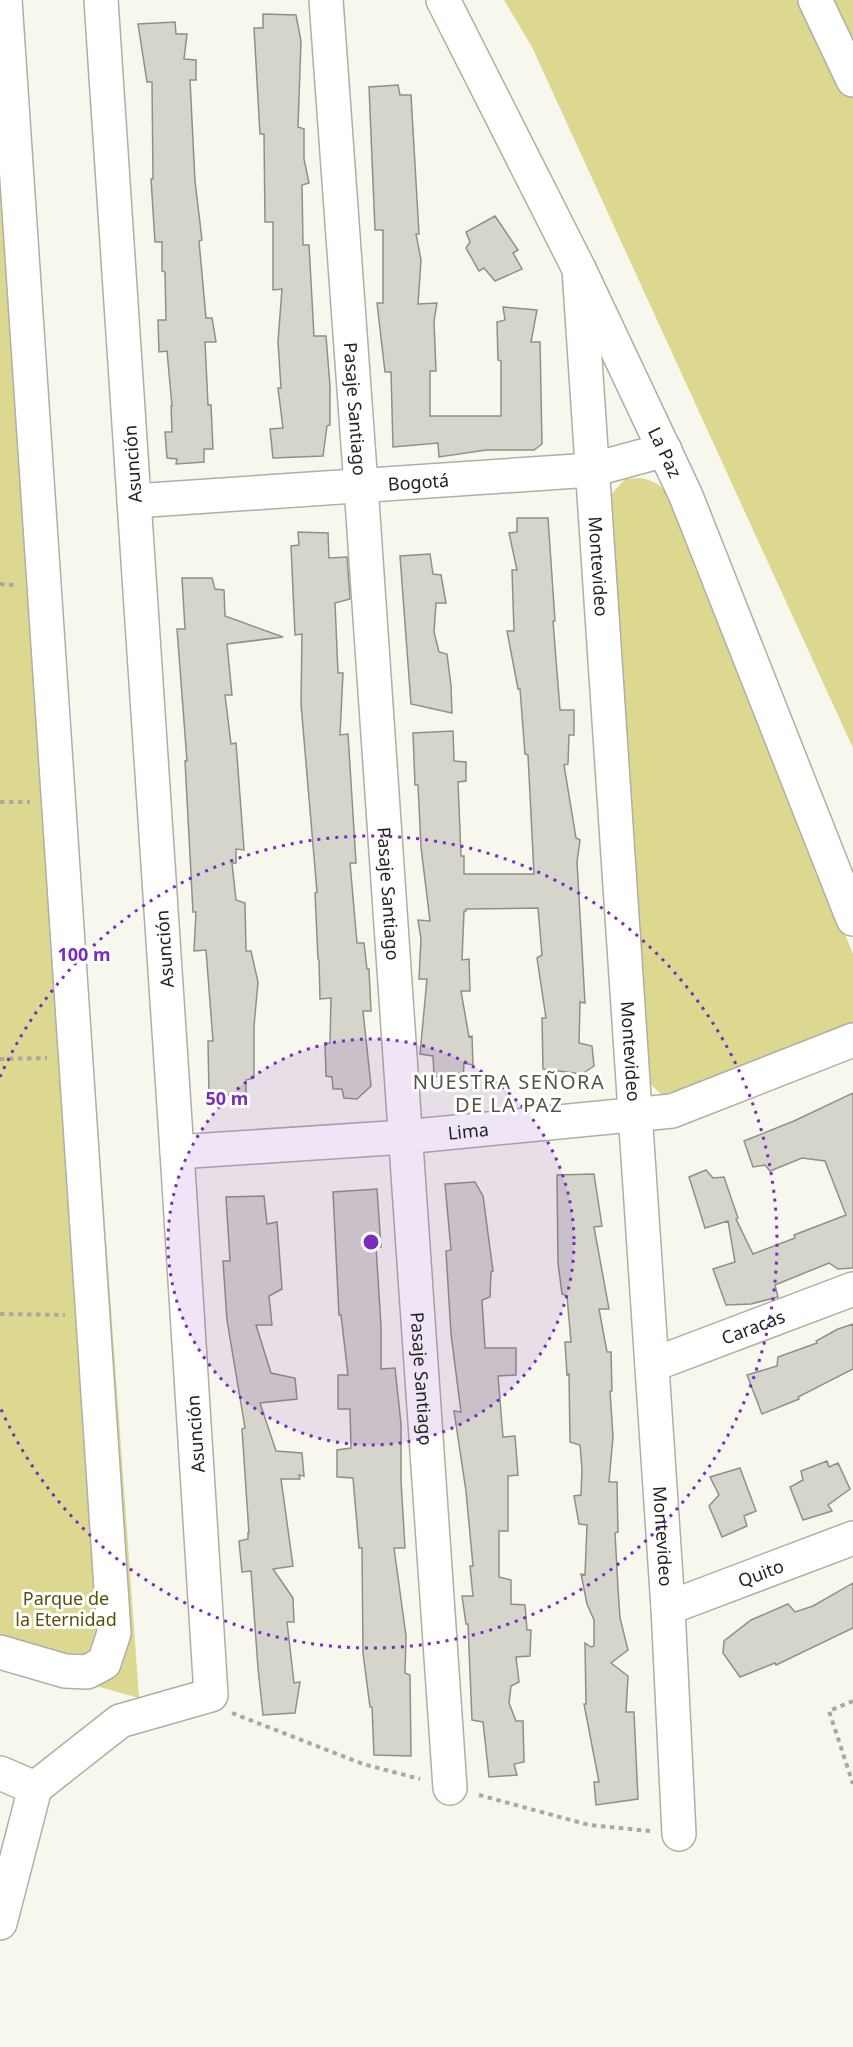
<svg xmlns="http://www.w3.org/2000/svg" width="853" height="2047" viewBox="0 0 853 2047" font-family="'Noto Sans',sans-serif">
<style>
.green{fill:#dcd88f}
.building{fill:#d5d5cc;stroke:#909087;stroke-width:1.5}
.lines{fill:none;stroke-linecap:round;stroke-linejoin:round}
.minor-casing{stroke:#afafa6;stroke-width:36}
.highway-casing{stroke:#afafa6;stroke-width:36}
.path{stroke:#a9a9a1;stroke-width:4;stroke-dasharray:4.5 4.5;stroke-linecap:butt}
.minor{stroke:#fff;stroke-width:33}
.highway{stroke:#fff;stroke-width:33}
.ring{fill:none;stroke:#7b2cbf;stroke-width:3;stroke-dasharray:3 6}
.labels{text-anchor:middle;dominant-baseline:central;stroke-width:6;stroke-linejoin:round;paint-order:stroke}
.street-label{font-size:18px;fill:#23231f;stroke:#fffffe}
.park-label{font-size:18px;fill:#565108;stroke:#fffffe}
.neighbourhood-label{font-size:20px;letter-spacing:1.5px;fill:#53524a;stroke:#fffffe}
.centre{fill:#7b2cbf;stroke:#fffffe;stroke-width:3}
.ring-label{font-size:18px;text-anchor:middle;font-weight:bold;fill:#7b2cbf;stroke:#fffffe;stroke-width:6;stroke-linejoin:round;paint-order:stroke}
</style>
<rect width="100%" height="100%" fill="#f7f7ed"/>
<path class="green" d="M0,0h17l122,1698 -139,-39z
M504,0h349v748l-321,-701z
M641,478c24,6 24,12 34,33l178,443v71l-174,69 -17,1 -14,-13 -38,-586 15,-17z"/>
<path class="building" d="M263,14l33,1 5,26 -3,86 6,2v30l5,24 -7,2 1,60h6l5,91h12l4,50v39l-3,1 -4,30 -50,2 -3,-29 13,-1 -5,-40h3l-3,-46 4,-53 -9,1v-68h-8l-1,-88h-4l-6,-106h9z
M175,22l1,12h11l-3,25 12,1v20h-6l5,101 7,59 -3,1 7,77h6l4,24h-11l3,63h3l2,44h-9v13l-28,2 1,-5 -10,-1 -2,-26h7l-1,-26h1l-5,-55 -8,1 -1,-32h8l-1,-48 -3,-1v-29h-7l-4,-63h2l-1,-97h-5l-9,-58z
M398,85l2,10h11l8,139h-3l5,26 -3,44 19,-1 -3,18 2,50h-6v45h71v-55l-3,-1 -1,-38 8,-2 -2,-13 34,3 -6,32h9l2,102 -8,6h-48l-47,7 -1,-14 -45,4 -2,-75h-6l-8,-69h6v-73h-8l-6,-143z
M495,216l23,34 -5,3 9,16 -27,12 -11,-13 -5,3 -13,-23 4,-6 -4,-10z
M517,518h31l7,103h-2l7,89h14v25h-5l-1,29 -4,1 12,73 4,2 -3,22 8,141 -5,-1 -1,41 13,3 2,20 -12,8 -39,-5 -1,-51h4l-9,-60 5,-3 -4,-47 -72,1v2h-2l-2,49 7,-1 1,32h-9l8,46 3,-1 1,29 -9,-2 -1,17 -29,-4 -1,-20 -13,-2 7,-75h-8l2,-40 -3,-19 12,1 -9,-74 -3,-62h-3l-2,-52 40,-2 1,30 12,1v19l-8,1 3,74h3v18h70l-6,-119 -3,-1 -5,-65h-2l-11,-58h7l-2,-61h5l-8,-37 8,-1z
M298,532l30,1 1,25 18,-1 3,42 -15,4 3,70h5l-3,62 8,-1 8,129h-6l7,80h7l3,26h2l2,42h-8l8,75 -14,13 -13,-1 -2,-9h-9l-1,-12 -6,-1 -1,-33h5l1,-45 -11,1 -1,-39 -1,-1 -3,-66 2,-1 -16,-188 1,-70 -7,1 -4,-89 8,-1z
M430,554l3,20 8,1 5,28h-10l-2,29 5,20 8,2 4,32 1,27 -41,-9 -11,-148z
M182,578h30l3,11 9,1 1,26 58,21 -56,7 5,51h-7l6,49 5,-1 8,107 -8,-1v14h-4l4,37 9,3 1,48h5l7,31 -4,44v52l-8,2v15l-37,-1 -1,-53h5l-7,-91 -12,1 2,-39h-3l-8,-151h2l-10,-132h8z
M853,1093v175l-15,1 -9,-6 -54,22 3,12 -27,7 -25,1 -13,-36 22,-7 -7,-41 -23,7 -16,-51 17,-7 7,8 11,-1 14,41 -2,1 17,35 42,-16 -1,-3 52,-20 -21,-54 -23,-3 -32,13 -5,-6 -12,2 -9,-26 50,-20z
M594,1174l8,52 -8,1 15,82h-10l8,43h4l1,39h-2l3,46 -4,45h8l1,50 -3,1 3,55 2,30 8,32 -17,13 17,13 -2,36h8l4,87 -42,6 -2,-23h5l-15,-78h2l-1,-61 6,4 3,-1v-26l-7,-16 -6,-30 4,1 2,-50 -8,-1 -5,-28 7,-1 1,-26 -2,-24 -10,-3 -1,-68 -2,1 -2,-33h6l-4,-46 -5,-2 -4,-31 -1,-88z
M475,1182l8,14 10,75 -2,1 -1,25 -8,3 3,48h31v27l-18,1 5,61 12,-1 3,39 -10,1v55h-9v46l12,3v24l14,1 2,25h4l-1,26 -14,1 3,25 -8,4 -2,17 7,18h7l1,41 -10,2 3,11 -28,2 -6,-55 -11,-2 -4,-96h-2l-4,-28h11l-3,-30h3l-7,-75 -12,-80 7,1 -10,-78 -5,-83 5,-1 -6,-66z
M377,1189l4,58h-5l5,79v43l14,-1 6,56v57l4,67h-11l12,88 -1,37 5,2 1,81 -37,-1 -2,-48h-2l-7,-54 -1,-105h-3l-6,-70 -16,-1v-27l14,-2 -1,-39h-12v-34h10l-7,-60h-2l-6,-123z
M264,1196l3,28 10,-2 5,67 -13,7 3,29h-16l15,48 24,5 2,21 -37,4 16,48 26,2 2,23 -5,-1 1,4h-19l12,87 -20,3 20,29 1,24h-7l7,61 6,-1 -5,31 -32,2 -5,-47 -7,-97 -9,1 -3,-31 9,-2v-7l1,2 -7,-105 3,-1 -18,-108 -4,-59h7l-4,-64z
M853,1324v45l-55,28 1,2 -37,15 -15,-39 30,-9 1,-9 39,-14 -1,-2 22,-12z
M827,1461l2,6 9,-4 12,26 -22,16 4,6 -29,9 -13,-33 13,-7 -2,-9z
M740,1468l16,43 -12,5 3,10 -25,11 -13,-31 10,-11 -9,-18z
M853,1583v45l-77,37 -1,-2 -35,14 -17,-24 1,-12 27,-21 37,-16 7,8 18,-6z"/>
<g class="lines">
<g class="minor-casing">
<g id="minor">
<path id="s1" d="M326,0l35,486 89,1302"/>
<path id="s2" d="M443,0l136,269 107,227 167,423"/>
<path id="s3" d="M579,269l89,1339 11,226"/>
<path id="s4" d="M134,501l457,-31 74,-20"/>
<path id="s5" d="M177,1152l227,-15 268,-26 181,-71"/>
<path id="s6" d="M652,1365l201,-76"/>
<path id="s7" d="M668,1608l185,-70"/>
<path d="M0,1652l65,19 22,1 17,-9 10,-30 -109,-1633"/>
<path d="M0,1773l35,15"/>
<path d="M35,1788l85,-67 91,-26 -34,-543 -76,-1152"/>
<path d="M0,1923l35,-135"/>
</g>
</g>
<g class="highway-casing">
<path id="highway" d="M815,0l38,80"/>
</g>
<path class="path" d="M0,584l14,1
M0,802h30
M0,1059l47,-1
M0,1314l65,1
M853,1701l-24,10 24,73
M232,1713l131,51 57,15
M479,1795l110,30 61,6"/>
<use href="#minor" class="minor"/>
<use href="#highway" class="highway"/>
</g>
<circle cx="371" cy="1242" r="203" fill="#7b2cbf" fill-opacity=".12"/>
<g class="ring">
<circle cx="371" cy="1242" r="203"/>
<path d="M0 1077A406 406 0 1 1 0 1407"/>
</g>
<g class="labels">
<g class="street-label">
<text stroke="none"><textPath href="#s1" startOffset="410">Pasaje Santiago</textPath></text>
<text stroke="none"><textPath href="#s2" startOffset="504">La Paz</textPath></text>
<text transform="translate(132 464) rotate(-94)">Asunción</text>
<text stroke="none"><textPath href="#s4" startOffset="285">Bogotá</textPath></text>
<text stroke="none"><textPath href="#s3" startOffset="298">Montevideo</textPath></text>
<text stroke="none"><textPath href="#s1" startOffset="896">Pasaje Santiago</textPath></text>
<text transform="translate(164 949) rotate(-94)">Asunción</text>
<text stroke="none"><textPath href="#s3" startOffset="784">Montevideo</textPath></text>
<text stroke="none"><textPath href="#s5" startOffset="292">Lima</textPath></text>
<text stroke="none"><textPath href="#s6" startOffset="108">Caracas</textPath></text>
<text stroke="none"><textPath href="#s1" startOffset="1382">Pasaje Santiago</textPath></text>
<text transform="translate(195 1434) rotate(-94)">Asunción</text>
<text stroke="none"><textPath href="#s3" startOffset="1270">Montevideo</textPath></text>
<text stroke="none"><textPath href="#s7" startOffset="99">Quito</textPath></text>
</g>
<g class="park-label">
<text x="66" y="1598">Parque de<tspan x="66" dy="21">la Eternidad</tspan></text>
</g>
<g class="neighbourhood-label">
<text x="509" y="1081">NUESTRA SEÑORA<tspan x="509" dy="23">DE LA PAZ</tspan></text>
</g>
</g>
<circle cx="371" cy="1242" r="9" class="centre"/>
<g class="ring-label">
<text x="84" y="961">100 m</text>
<text x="227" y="1105">50 m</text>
</g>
</svg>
